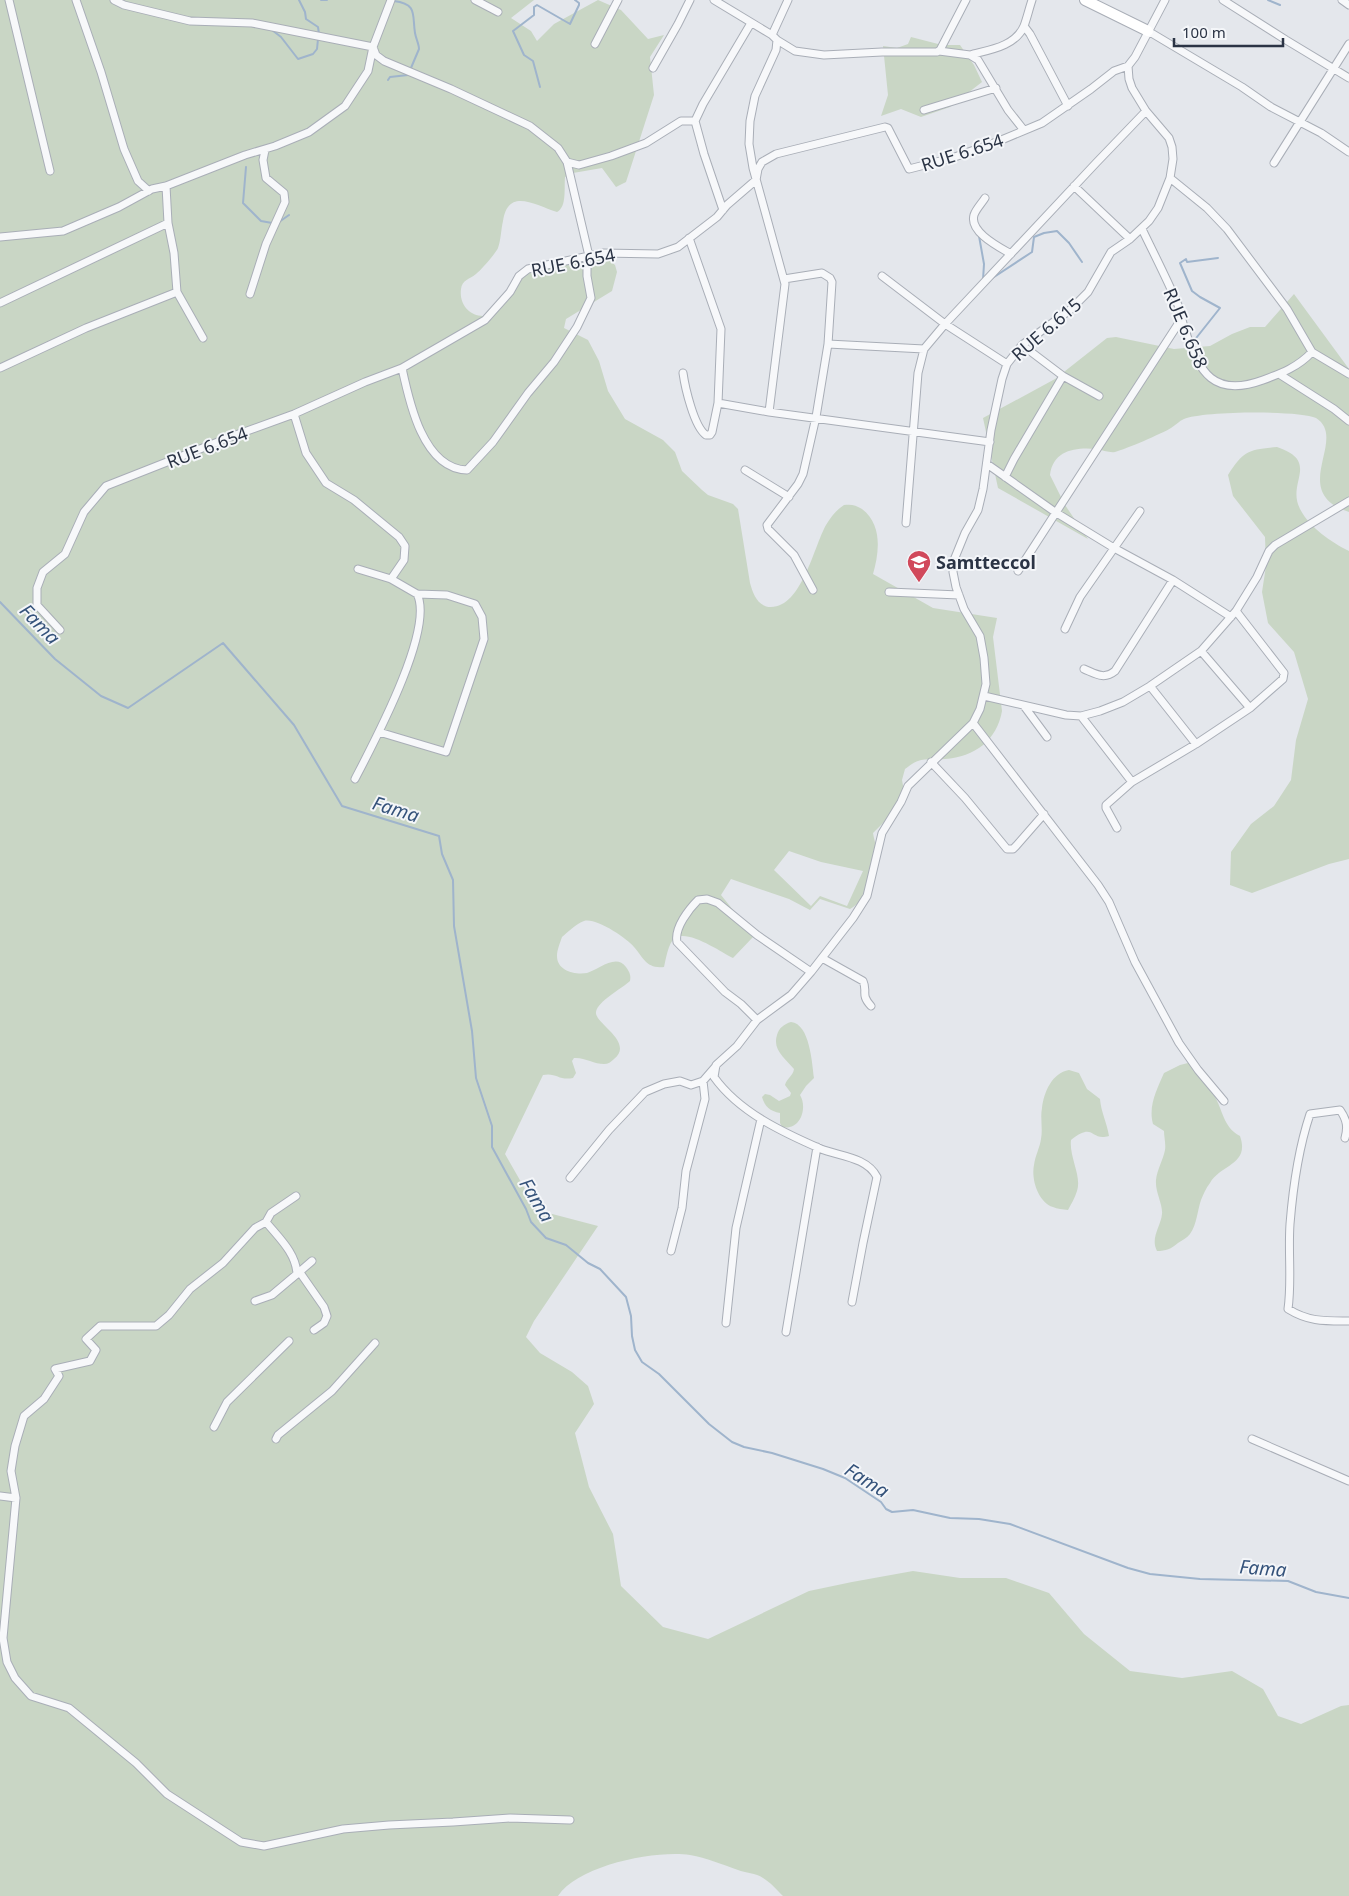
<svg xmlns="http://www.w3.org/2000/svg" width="1349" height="1896" viewBox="0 0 1349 1896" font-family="'Noto Sans',sans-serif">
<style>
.green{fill:#c9d6c5;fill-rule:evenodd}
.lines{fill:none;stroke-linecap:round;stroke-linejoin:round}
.stream{stroke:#9fb4cc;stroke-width:2}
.street-casing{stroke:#a9aeb7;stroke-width:9}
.secondary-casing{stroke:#a9aeb7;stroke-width:12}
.street{stroke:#f7f8fa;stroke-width:7}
.secondary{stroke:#fff;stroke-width:10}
.labels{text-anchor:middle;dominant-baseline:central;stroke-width:4;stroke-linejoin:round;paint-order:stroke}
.street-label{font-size:18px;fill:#2b3445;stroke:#f4f6f9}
.poi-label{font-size:18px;font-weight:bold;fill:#2b3445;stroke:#f4f6f9;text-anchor:start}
.water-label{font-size:19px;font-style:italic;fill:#34527a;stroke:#f4f6f9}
</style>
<rect width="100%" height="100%" fill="#e4e7ec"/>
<path class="green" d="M0,0h534l-23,18 20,13 6,10 17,-17 44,-24 23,10 27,29 16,-4 -14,22 4,38 -28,87 -10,5 -14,-19 -29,5 -8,4c-1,11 2,30 -8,35 -22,-7 -49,-25 -54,9 -2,8 -2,19 -5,27 -2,5 -17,22 -22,26 -6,5 -14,6 -15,15 -3,23 21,35 37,21 13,-10 18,-24 25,-38l74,-16 11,3 7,6 2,7 -5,19 -46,28 -2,9 24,12 11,21 9,30 17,28 38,21 12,12 7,19 20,19 6,5 25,9 5,5 12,74c3,11 8,24 21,24 31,0 43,-61 55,-82 5,-8 10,-15 18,-20 7,-1 12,0 18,4 21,16 17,44 11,65l60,34 64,10 -4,19 9,74c-5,29 -27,46 -57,48 -8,1 -19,-1 -27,2 -4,1 -9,5 -13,8l-3,11 2,11 -16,27 -15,15c1,7 4,14 4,20 0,20 -9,46 -27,56l-30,-10 -10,11 -21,-11 -58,-20 -10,16 33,41 -21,22c-12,-6 -45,-29 -58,-20 -7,5 -9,21 -11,29 -18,2 -21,-10 -30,-20 -7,-9 -39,-30 -50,-26 -8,3 -16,11 -22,16 -2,6 -5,13 -5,19 0,15 18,19 30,17 11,-3 29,-20 39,-6 4,6 5,8 4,14 -9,8 -32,20 -34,31 -2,11 39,30 18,47 -3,3 -6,5 -10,5 -10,0 -20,-7 -30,-6l-2,3 4,12 -3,5c-14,3 -17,-6 -30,-3l-38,79 32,56 61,16 -64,95 -8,16 14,16 32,19 16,14 6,18 -19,29 14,54 24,47 8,52 42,41 45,12 101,-48 43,-9 61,-11 47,7h46l43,15 35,41 46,37 52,7 50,-7 31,18 15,27 23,8 40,-18 8,-1v191h-566c-6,-6 -13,-14 -20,-18 -7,-5 -18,-5 -25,-8 -17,-6 -31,-12 -48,-15 -35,-5 -111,10 -132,41h-558zM789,851l32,11 42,9 -16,35 -27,-10 -9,10 -37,-36z
M911,37l31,8h18l14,20 8,17 -32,25 -29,10 -20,-8 -20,7 7,-21 -5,-49 14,2 11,-4z
M1294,294l55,75v143c-62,-20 0,-73 -33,-94 -17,-8 -114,-7 -132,1 -5,2 -8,6 -13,9 -10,6 -45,21 -56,24 -5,1 -13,-2 -19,-3 -20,-2 -43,1 -46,26l15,30 23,34 -90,-51 -15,-70 72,-39 52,-41 9,-1 58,12 36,-3 22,-12 18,-7h15z
M1277,447c44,15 9,35 23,62 10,19 31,33 49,42v308l-20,5 -77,29 -22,-8 1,-33 20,-28 23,-18 17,-26 5,-40 12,-41 -14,-47 -26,-29 -6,-31 4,-26 -1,-29 -32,-41 -5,-21c16,-25 20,-25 49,-28z
M791,1022c19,2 21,41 23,56l-8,8 -6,9c8,13 0,36 -18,32l-2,-4v-10c-10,-2 -15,-6 -18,-16l3,-3 5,1 9,6 11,-5 1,-3 -6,-8c2,-7 8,-9 9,-16 -8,-10 -22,-19 -17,-34 2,-7 7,-11 14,-13z
M1188,1063l7,1c6,10 13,20 19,31 9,15 9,32 26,41 10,29 -19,28 -30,47 -4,5 -7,12 -9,17 -4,12 -4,24 -11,34 -3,4 -8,6 -12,9 -7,6 -12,8 -21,8 -7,-13 4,-25 5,-37 1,-10 -7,-22 -6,-34 1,-10 7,-20 9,-30 1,-6 -1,-13 -1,-19l-11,-7c-5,-18 4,-35 11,-51l16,-8z
M1069,1070l10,3 8,16 13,10c1,13 7,24 9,37 -19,6 -14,-15 -38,4 -2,17 11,36 6,51 -2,7 -6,13 -9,19 -5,-1 -11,-1 -15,-3 -15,-5 -22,-28 -19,-42 1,-9 6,-18 7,-26 2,-11 -1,-21 1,-31 2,-16 10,-35 27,-38z"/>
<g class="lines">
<path class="stream" d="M299,0l6,12 1,7 12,8 1,7
M321,0h6
M1268,0l12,5
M272,30l9,7 17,22 15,-5 4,-5 1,-10
M388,80l2,-3 18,-2 11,-26c0,-5 -3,-10 -4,-16 -3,-18 3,-29 -21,-32
M540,87l-7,-26 -9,-6 -11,-24 21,-16v-8l3,-2 33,19 9,-19v-2l-4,-3
M246,167l-3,36 18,18 11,2
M279,222l10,-7
M979,236l5,28 -1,16
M991,279l41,-27 2,-15 10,-4 13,-2 12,12 13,19
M1193,342l27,-34 -20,-11 -8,-6 -12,-28 6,-4 1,3 31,-4
M0,602l55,57 46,37 27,12 95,-65 71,82 48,81 97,30 3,18 11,26 1,46 18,105 4,47 16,48v21l34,62 5,13 15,16 20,7 22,18 12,6 26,28 5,19 1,20 3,14 7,12 17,12 50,50 23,18 12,5 28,6 51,16 22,9 36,24 5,7 6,3 21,-2 37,8 29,1 31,5 118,44 22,6 50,5 88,2 28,11 33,6"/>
<g class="street-casing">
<path id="street" d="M9,0l41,171
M76,0l25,72 23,77 14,32 11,10
M114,0l10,5 66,16 62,2 121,24 3,8 8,6 67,28 79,37 28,22 9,14 22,94
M475,0l23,12
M714,0l58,35 5,5 -1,10 -21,46 -5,25 -1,23 4,24 32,116 -16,128
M1223,0l63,40 63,38
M1342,0l7,5
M1024,26l6,8 38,72
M1148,31l94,56 29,20 50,26 28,19
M772,35l16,-35
M777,40l18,11 29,4 58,-3h55l3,-2 26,-50
M595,44l23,-44
M939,51l31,4 8,5 30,50 15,19
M970,55c18,-5 45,-8 54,-29 3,-8 5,-17 8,-26
M653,68l25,-44 12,-24
M924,110l72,-22
M567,162l12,3 32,-9 35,-13 35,-22h14
M1274,163l75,-119
M1170,178l37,30 20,21 60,80 25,43 37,22
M166,186l2,37 6,30 3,39 26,46
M1074,186l56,53
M985,198c-3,5 -9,11 -11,17 -5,17 25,32 37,39
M723,210l-19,-56 -9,-33 8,-17 48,-81
M1142,229c12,25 25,50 36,76 3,8 4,17 7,25 14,43 29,68 78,50 19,-7 35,-13 49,-28
M0,237l63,-6 56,-24 33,-18 14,-3 79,-31 30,-9 34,-14 36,-26 23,-35 5,-24 18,-47
M882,276l63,48 62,40
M784,279l38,-6 8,5 2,4 -4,62 -12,73 -13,57 -5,10 -31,41 1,4 26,26 19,35
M250,294l16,-50 19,-42 -1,-9 -18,-15 -3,-18 2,-10
M0,303l168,-80
M828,344l96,5
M1022,345l41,31 36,20
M0,368l86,-40 91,-36
M402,368c7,33 21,101 65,102l26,-28 35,-49 26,-31 23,-35 14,-29 -4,-22v-19
M683,373c2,14 11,54 23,62h4l2,-3 6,-29 3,-74 -32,-91
M1279,374l55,35 15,12
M718,403l51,9 221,30
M294,414l12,39 20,30 28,17 45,37 6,9 -1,14 -13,19
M987,464l68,48 59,36 59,32 58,37
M745,470l44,27
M1005,477l9,-18 49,-83
M906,523l12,-150 6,-24 21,-25 151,-161 50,-52
M358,569l33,10 26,15 30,1 28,9 7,13 2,22 -38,113 -67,-20
M1018,571l164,-253
M889,592l70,3
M1065,629l15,-32 60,-86
M60,630l-23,-25v-17l6,-16 22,-18 19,-42 22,-26 127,-50 61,-22 71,-32 37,-14 83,-48 25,-28 9,-16 9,-7 75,-16 55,1 20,-7 39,-30 10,-12 29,-25 2,-11 4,-7 14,-8 109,-27 3,1 21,41 43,-11 47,-17 43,-18 49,-34 23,-18 14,-5
M1201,651l49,57
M1084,669c12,5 20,11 31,2l58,-91
M1150,686l46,58
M984,696l82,19 15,1 19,-5 23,-9 27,-16 51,-35 35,-40 21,-34 12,-26 6,-6 74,-44
M1024,706l23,31
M1081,716l51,66
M973,723l125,162 11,17 26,60 44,81 19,27 26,31
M931,762l34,36 42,51h6l3,-3 28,-32
M355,779c18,-35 80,-150 62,-185
M1117,828l-11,-20v-3l26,-23 64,-38 54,-36 33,-29 1,-6 -48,-62
M822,958l41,23c5,11 -3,13 8,25
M757,1020l-16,-16 -16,-12 -48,-50c-3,-14 12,-33 21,-42l9,-1 11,4 39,32 54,37
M1345,1138c3,-11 2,-18 -5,-28l-30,4c-12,36 -17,73 -20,110 -2,29 2,57 -2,85 21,13 37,12 61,12
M570,1178l39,-48 36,-38 19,-8 16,-3 11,4 12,-4 13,-15
M296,1196l-25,17 -5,9c13,16 30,31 31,52l15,-13
M671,1251l11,-43 4,-37 19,-72 -2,-18
M255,1301l17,-6 25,-21h4l23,33 3,9 -3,7 -10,7
M852,1302l11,-59 14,-66c-10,-20 -38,-21 -56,-28 -39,-17 -82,-37 -107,-72l2,-12 21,-19 20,-26 34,-25 20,-23 42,-54 14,-22 15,-63 19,-31 7,-16 65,-63 7,-14 6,-25 -2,-26 -4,-22 -16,-27 -8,-22 -3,-15 1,-12 11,-27 13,-23 5,-21 8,-59 11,-51 5,-15 15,-19 48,-35 18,-18 23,-40 19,-13 19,-18 9,-13 12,-30 3,-19 -1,-12 -3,-9 -23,-27 -14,-23 -3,-9 -1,-13 7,-9 30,-57
M726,1323l10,-95 25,-109
M786,1332l31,-185
M214,1427l13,-25 62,-61
M276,1439l2,-4 54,-44 43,-48
M1252,1439l97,42
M0,1496l16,2 -13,140 4,24 8,16 16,18 38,12 67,55 31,31 74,48 23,4 79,-17 46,-4 64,-3 57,-4 60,2
M16,1498l-5,-27 4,-25 9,-30 20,-17 15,-23 -4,-7 35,-8 6,-11 -10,-11 14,-13h56l13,-11 21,-26 33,-26 32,-35 11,-6"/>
</g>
<g class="secondary-casing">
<path id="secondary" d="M1085,0l63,31"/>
</g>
<use href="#street" class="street"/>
<use href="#secondary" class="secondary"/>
</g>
<defs>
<g id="school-pin" transform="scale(1.25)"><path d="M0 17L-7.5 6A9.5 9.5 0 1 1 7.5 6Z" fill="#d1495b" stroke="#f4f6f9"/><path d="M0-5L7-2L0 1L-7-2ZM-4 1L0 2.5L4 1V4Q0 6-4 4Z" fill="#fff"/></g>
</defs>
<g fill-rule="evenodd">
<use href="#school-pin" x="919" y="562"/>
</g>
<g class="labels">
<g class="street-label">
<text transform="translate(962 152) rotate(-18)">RUE 6.654</text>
<text transform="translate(573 262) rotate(-11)">RUE 6.654</text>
<text transform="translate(1186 328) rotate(67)">RUE 6.658</text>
<text transform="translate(1046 329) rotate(-41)">RUE 6.615</text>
<text transform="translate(207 447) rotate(-21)">RUE 6.654</text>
</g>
<g class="poi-label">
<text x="936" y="562">Samtteccol</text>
</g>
<g class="water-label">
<text transform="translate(40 624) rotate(46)">Fama</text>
<text transform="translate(396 809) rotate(17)">Fama</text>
<text transform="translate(537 1200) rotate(59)">Fama</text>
<text transform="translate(867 1480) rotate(32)">Fama</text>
<text transform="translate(1263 1568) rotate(4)">Fama</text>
</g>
</g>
<path d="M1174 38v8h109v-8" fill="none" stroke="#2b3445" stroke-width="2.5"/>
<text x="1182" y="38" font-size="15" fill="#2b3445" stroke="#f4f6f9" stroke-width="4" paint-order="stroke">100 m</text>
</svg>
